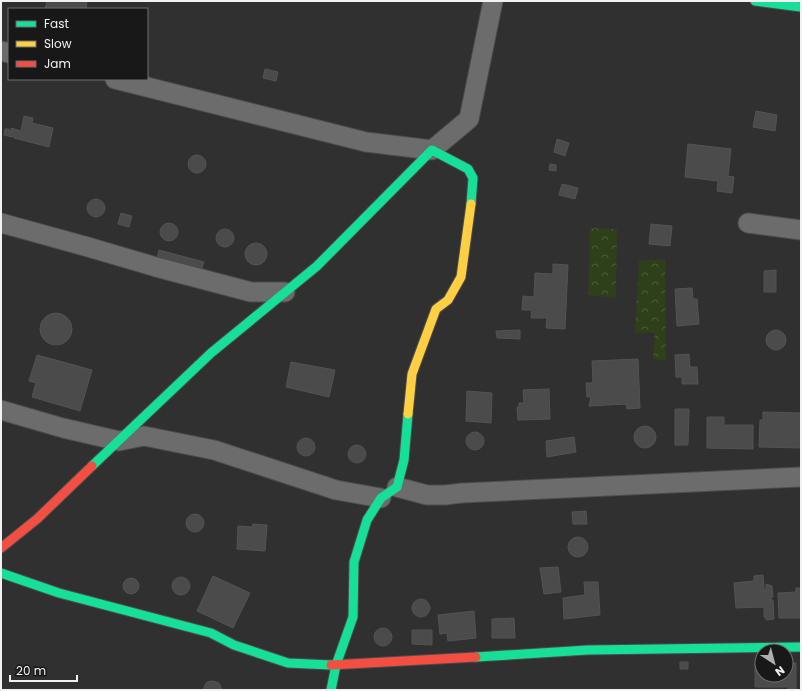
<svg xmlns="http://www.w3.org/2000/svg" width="802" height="691" viewBox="0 0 802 691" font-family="Poppins,sans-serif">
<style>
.forest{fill:url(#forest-crowns)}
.building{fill:#4b4b4b;stroke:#545354}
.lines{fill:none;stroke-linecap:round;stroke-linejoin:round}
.street-casing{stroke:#4c4c4d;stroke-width:21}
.fast-casing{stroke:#4c4c4d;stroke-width:11}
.slow-casing{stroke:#4c4c4d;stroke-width:11}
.jam-casing{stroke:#4c4c4d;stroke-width:11}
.street{stroke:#6c6c6c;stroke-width:19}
.fast{stroke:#16e098;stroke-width:9}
.slow{stroke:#ffcf43;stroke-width:9}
.jam{stroke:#f24e42;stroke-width:9}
</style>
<defs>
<pattern id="forest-crowns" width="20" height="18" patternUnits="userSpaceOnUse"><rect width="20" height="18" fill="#2e401a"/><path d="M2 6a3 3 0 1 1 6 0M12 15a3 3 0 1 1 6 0" fill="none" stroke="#4d5c3c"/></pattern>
</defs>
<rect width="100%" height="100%" fill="#303031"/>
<path class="forest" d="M590,228l27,1 -1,69 -28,-3z
M665,259l1,102 -13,-2 2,-26h-20l4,-72z"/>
<path class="building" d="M47,1h40l-1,8h-41z
M265,69l13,3 -2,9 -13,-3z
M756,111l21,4 -2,16 -22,-4z
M24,116l9,2 -1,5 21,5 -4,19 -35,-9v-1l-2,-1v1l-8,-2 1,-6h4v2h2v-3l10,3z
M557,139l12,4 -4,13 -11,-4z
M688,144l43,5 -3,27 6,1 -2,16 -15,-2 1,-10 -33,-4z
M188 164a9 9 0 1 1 18 0a9 9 0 1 1-18 0Z
M550,164l6,1v6l-7,-1z
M562,184l16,4 -3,11 -16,-4z
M87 208a9 9 0 1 1 18 0a9 9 0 1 1-18 0Z
M121,213l11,3 -3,11 -11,-3z
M160 232a9 9 0 1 1 18 0a9 9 0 1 1-18 0Z
M651,224l21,2 -2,20 -21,-2z
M216 238a9 9 0 1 1 18 0a9 9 0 1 1-18 0Z
M245 254a11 11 0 1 1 22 0a11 11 0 1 1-22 0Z
M159,250l45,12 -3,9 -44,-12z
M553,264l15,1 -3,64 -19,-1 1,-10h-16l1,-8h-10l1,-14 11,1 1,-24 18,1z
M776,270v22h-12v-21z
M692,288l1,11h4l2,25 -22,2 -2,-37z
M40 329a16 16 0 1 1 32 0a16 16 0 1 1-32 0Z
M520,330v9l-23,-1 -1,-7z
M766 340a10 10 0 1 1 20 0a10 10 0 1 1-20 0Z
M689,354l1,13h7l1,17h-16v-7h-6l-1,-22z
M37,355l55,15 -12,41 -48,-14 4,-14 -7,-2z
M638,359l2,49 -13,1 -1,-5 -37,2 2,-9h-4l-1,-14h7l-1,-22z
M291,362l44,8 -6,27 -43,-10z
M549,389l1,30 -32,1 -1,-13h2v-4h5l-1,-13z
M467,391l25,2 -1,30 -25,-2z
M675,409h14l-1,36h-13z
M763,412l38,1v35l-42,-1 1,-27h3z
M707,417h17v8h29v24l-46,-1z
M634 437a11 11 0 1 1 22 0a11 11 0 1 1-22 0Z
M466 441a9 9 0 1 1 18 0a9 9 0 1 1-18 0Z
M574,437l2,15 -29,5 -1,-16z
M297 447a9 9 0 1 1 18 0a9 9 0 1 1-18 0Z
M348 454a9 9 0 1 1 18 0a9 9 0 1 1-18 0Z
M586,511l1,13h-14l-1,-12z
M186 523a9 9 0 1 1 18 0a9 9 0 1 1-18 0Z
M253,524l14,1 -2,26 -28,-2 1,-23 14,1z
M568 547a10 10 0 1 1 20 0a10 10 0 1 1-20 0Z
M558,567l3,25 -17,2 -4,-26z
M763,575l1,15h2v-6l6,2 1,11h-2v3h2l1,19 -8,1v-3h-2v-10l-28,1 -2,-25 20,-2v-5z
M213,576l37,17 -17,35 -36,-17z
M172 586a9 9 0 1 1 18 0a9 9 0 1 1-18 0Z
M123 586a8 8 0 1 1 16 0a8 8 0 1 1-16 0Z
M584,582h14l2,33 -36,4 -1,-21 22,-3z
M796,588h5v30h-22l-1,-25 18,-1z
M412 608a9 9 0 1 1 18 0a9 9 0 1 1-18 0Z
M474,611l2,27 -28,3 -1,-8 -7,1 -2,-19z
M514,618l1,20h-23v-19z
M374 637a9 9 0 1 1 18 0a9 9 0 1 1-18 0Z
M412,630h20v15l-20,-1z
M680,662h8v7h-8z
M786,663h10v27h-8v-3h-33v-23h7v11h24z
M213,681l6,2 3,7h-19l2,-5 2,-3z"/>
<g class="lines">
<g class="street-casing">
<path id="street" d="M1,51l8,2
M115,79l251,63 66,8 37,-31 24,-118
M1,223l87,24 68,20 95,25h34
M748,223l53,7
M1,410l62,18 56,13 25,-5 70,14 122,40 45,8
M397,487l30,8h18l17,-2 339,-16"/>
</g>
<g class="fast-casing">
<path id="fast" d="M755,1l46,6
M92,466l119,-113 106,-87 115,-116 36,19 5,9 -2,26
M1,573l58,20 152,40 23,12 54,18 43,2
M476,657l112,-7 213,-3
M331,690l5,-25 17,-48 1,-55 13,-42 14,-22 16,-11 7,-27 4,-46"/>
</g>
<g class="slow-casing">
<path id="slow" d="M408,414l4,-40 24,-65 12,-9 13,-23 10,-73"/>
</g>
<g class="jam-casing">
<path id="jam" d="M1,548l36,-29 55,-53
M331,665l145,-8"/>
</g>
<use href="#street" class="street"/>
<use href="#fast" class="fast"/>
<use href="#slow" class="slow"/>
<use href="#jam" class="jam"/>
</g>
<rect width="802" height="691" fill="none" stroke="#f2f1f3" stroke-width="4"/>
<rect x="8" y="8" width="140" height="72" fill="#181819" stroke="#6f6f70"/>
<rect x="16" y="21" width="20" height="6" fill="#16e098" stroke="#6f6f70"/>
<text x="44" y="28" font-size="12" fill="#f2f1f3">Fast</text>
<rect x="16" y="41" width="20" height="6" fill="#ffcf43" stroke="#6f6f70"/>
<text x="44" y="48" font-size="12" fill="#f2f1f3">Slow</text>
<rect x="16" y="61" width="20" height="6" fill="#f24e42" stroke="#6f6f70"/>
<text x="44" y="68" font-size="12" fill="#f2f1f3">Jam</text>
<g transform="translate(774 663) rotate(144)"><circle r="19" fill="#181819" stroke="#6f6f70"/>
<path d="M0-3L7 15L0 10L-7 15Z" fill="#aeadaf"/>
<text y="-6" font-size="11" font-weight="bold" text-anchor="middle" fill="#f2f1f3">N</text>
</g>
<path d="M10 675v6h67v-6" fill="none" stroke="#f2f1f3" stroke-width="2"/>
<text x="16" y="675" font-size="12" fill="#f2f1f3" stroke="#181819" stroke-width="3" paint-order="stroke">20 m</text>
</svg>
